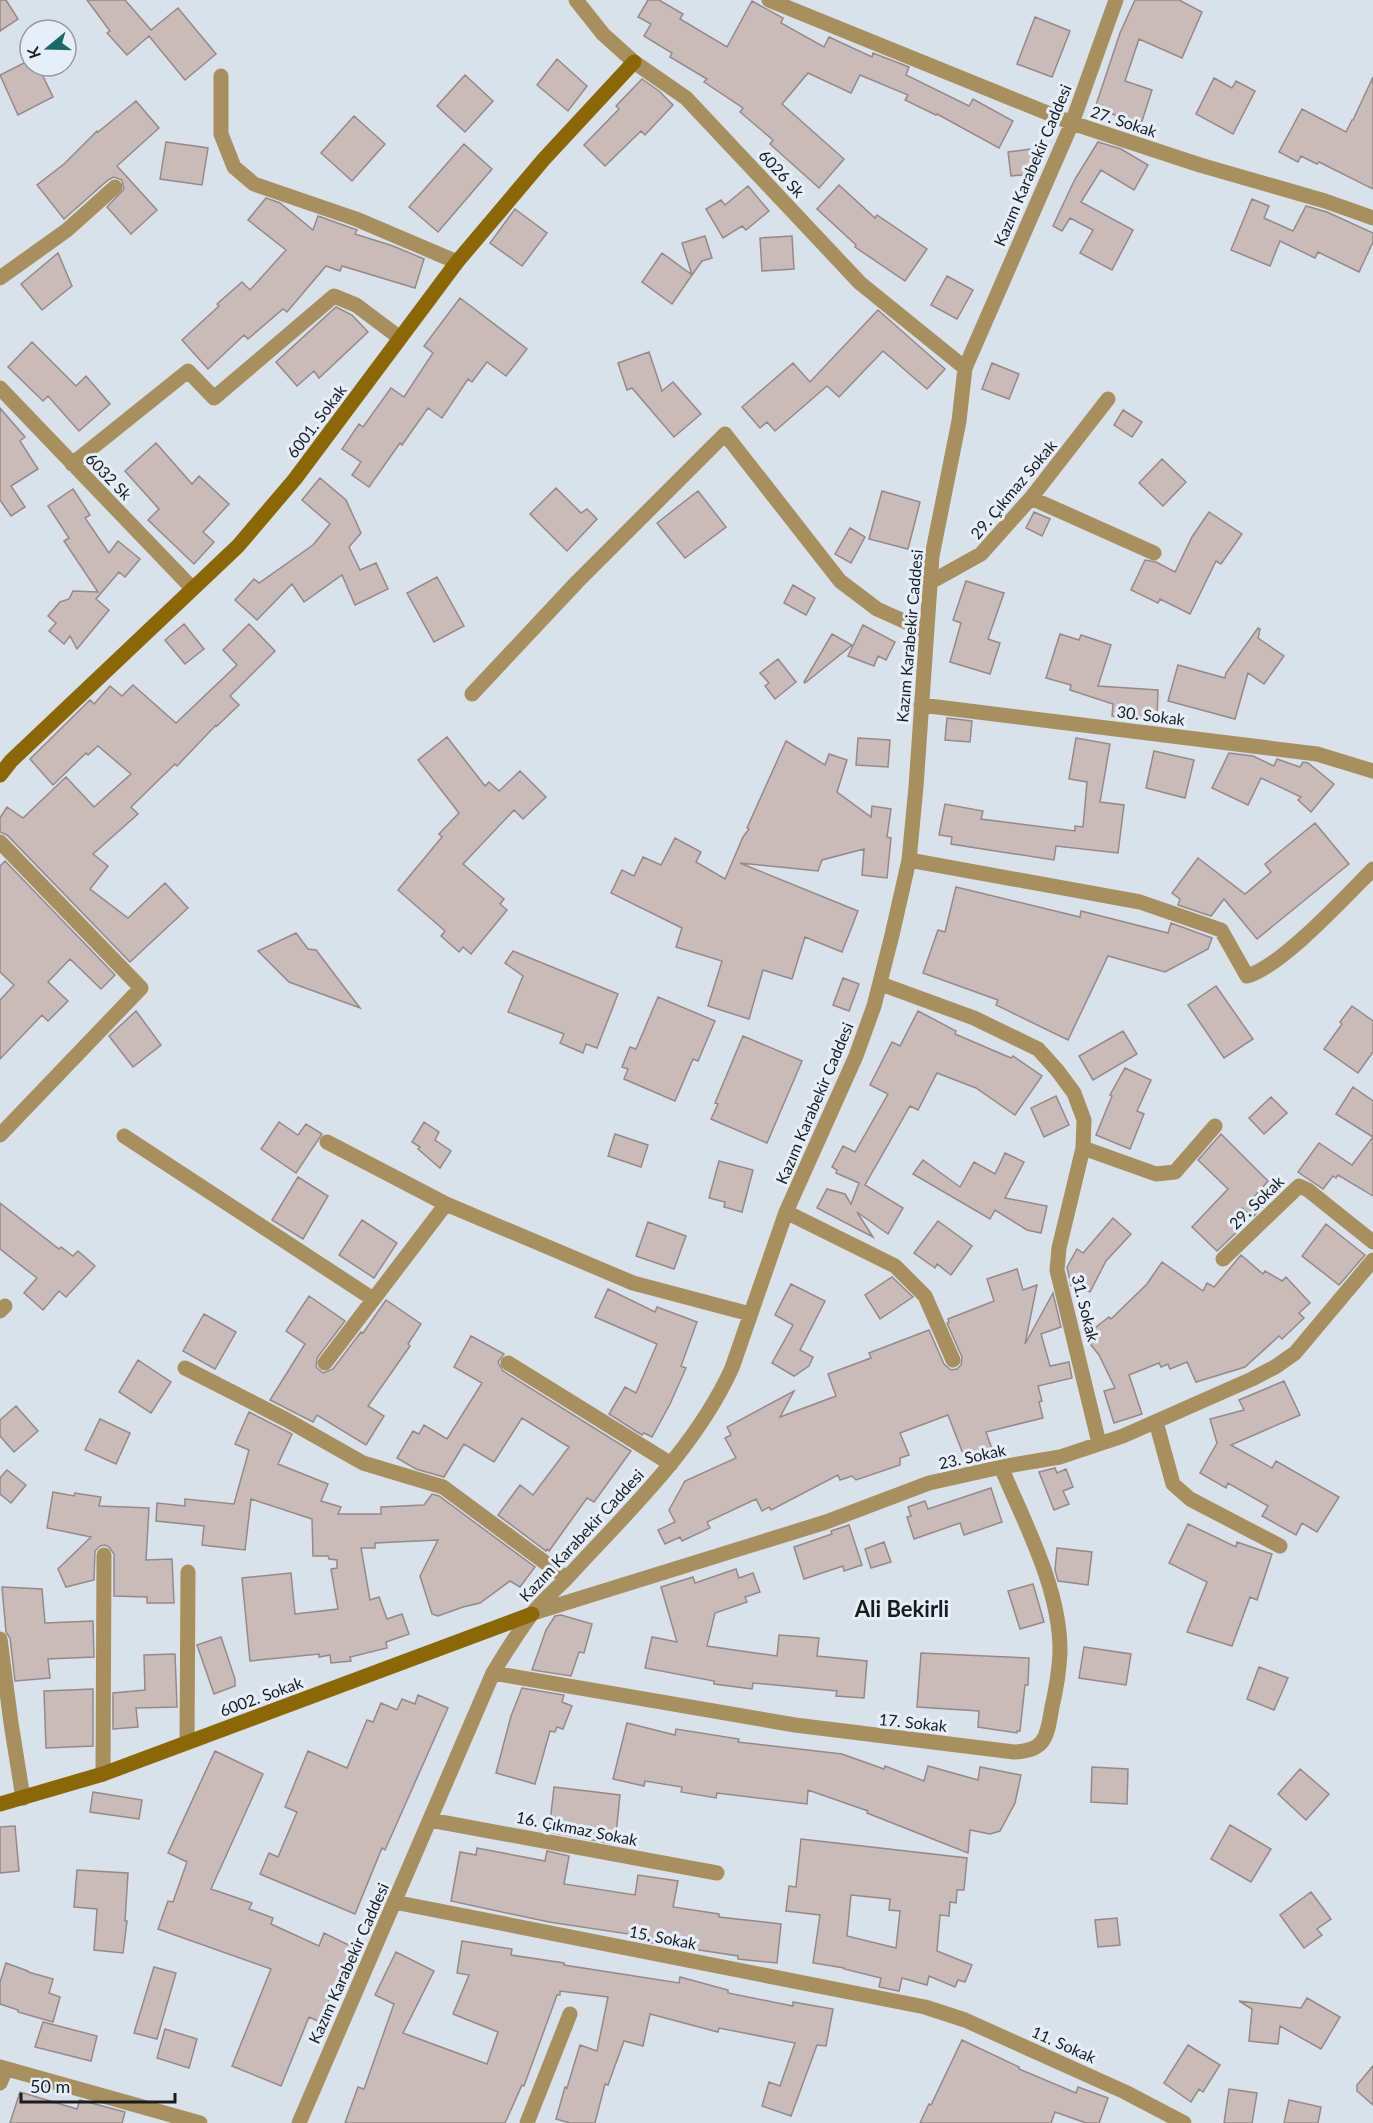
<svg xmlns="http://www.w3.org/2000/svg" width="1373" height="2123" viewBox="0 0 1373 2123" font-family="Lato,sans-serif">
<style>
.building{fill:#c9bbb9;stroke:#968987;stroke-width:1.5;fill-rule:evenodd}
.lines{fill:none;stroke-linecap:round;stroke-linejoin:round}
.street{stroke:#a78f5f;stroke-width:15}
.secondary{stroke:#8b6708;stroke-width:15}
.labels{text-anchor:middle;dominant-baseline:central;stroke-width:6;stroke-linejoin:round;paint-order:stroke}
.street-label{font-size:16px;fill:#191c1f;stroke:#e6eef9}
.district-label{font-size:22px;font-weight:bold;fill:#191c1f;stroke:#e6eef9}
</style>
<rect width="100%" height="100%" fill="#d9e1eb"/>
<path class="building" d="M0,0h6l12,19 -18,12z
M87,0h38l26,30 27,-22 38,46 -31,26 -36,-44 -22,19 -20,-22 3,-2z
M648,0h11l24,14 -3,5 47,28 25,-46 31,17 -2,5 43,24 5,-10 43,20 1,-4 36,14 -3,8 63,31 4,-7 40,22 -14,27 -62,-34 -1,1 -31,-15 3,-5 -48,-20 -9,18 -43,-20 -26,31 62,55 -25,29 -49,-44 3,-4 -33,-28 3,-4 -39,-26 3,-3 -37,-22 2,-4 -28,-17 7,-12 -13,-7z
M1135,0h44l23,12 -20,46 -43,-19 -14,42 27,9 -11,34 -46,-16 25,-75z
M1035,17l35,14 -18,46 -35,-13z
M557,59l30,27 -19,25 -31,-26z
M30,60v6h8l15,31 -35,18 -18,-40z
M465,75l28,26 -28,31 -28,-26z
M1373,77v112l-54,-27 -2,2 -16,-8 -3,6 -19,-10 23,-43 44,23 6,-12h1z
M1214,78l18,10 4,-7 19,10 -22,43 -37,-20z
M642,79l17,12 14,14 -28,30 -4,-4 -36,35 -21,-21 35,-36 -3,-3z
M136,101l23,27 -42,38 40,44 -26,24 -24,-27 17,-18 -2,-9 -8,-3 -6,3 -44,39 -27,-34 27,-21 33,-33 1,1z
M354,116l31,28 -33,37 -31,-28z
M166,142l42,6 -6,37 -42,-6z
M1098,142l23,7 27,16 -14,25 -33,-20 -20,32 52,28 -21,40 -32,-17 13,-23 -23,-12 -8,13 -9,-5 22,-47z
M464,144l28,25 -54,63 -29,-25z
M1030,149l3,25 -22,2 -3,-24z
M839,185l36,33 2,-3 50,34 -22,32 -50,-34 1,-2 -39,-36z
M748,186l21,25 -23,19 -4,-4 -19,12 -17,-29 15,-9 4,5z
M266,198l14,5 33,27 5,-14 39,14 -2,4 38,12 31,13 -9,29 -73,-22 -2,5 -14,-5 -39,46 -4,-3 -35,30 -4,-4 -36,34 -26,-29 37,-34 -2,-2 25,-22 8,8 36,-40 -38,-30z
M1252,199l17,7 -5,12 29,13 13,-25 21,6 46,21v9l-14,30 -41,-20 -3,6 -35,-17 -10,25 -39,-16z
M515,209l32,24 -25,33 -32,-23z
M705,236l7,22 -10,3 -10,14 -10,-32z
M792,236l2,33 -32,2 -2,-33z
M58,253l14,33 -30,24 -21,-26z
M662,253l30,22 -20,29 -30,-22z
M947,276l26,14 -16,29 -26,-14z
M460,298l67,51 -21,27 -19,-14 -15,20 -4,-3 -26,39 -14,-10 -26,37 -2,-2 -31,44 -17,-12 9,-13 -19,-13 17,-25 4,3 28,-39 13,9 29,-44 -9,-7z
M336,307l16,8 16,17 -49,46 -5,-7 -17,15 -21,-24z
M878,310l67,59 -18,20 -44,-38 -44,46 -12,-11 -52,45 -8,-9 -7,6 -18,-21 51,-44 17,19z
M32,342l44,44 10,-10 24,28 -31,27 -31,-35 -5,5 -35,-34z
M649,352l13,39 11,-9 28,32 -27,23 -42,-49 -5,2 -9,-27z
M992,363l27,11 -10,25 -27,-10z
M0,408l25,29 -5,4 18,28 -27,17 14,21 -14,9 -11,-16z
M1123,410l19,12 -10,15 -18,-12z
M156,443l36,41 7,-8 30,28 -26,28 11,10 -20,22 -46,-44 11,-11 -34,-38z
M1162,459l24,23 -23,24 -24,-23z
M320,478l26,22 15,33 -12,14 11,23 16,-7 12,26 -33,16 -13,-30 -38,27 -12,-18 -35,36 -22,-20 19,-21 5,4 54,-38 17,-21 -28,-24z
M556,488l25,25 6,-4 10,10 -30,32 -37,-37z
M73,489l17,26 -5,3 24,35 9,-12 22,18 -15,18 -6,-5 -23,27 13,11 -32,39 -7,-13 -6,8 -15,-13 7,-8 -8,-7 12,-14 9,-3 4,-8 25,1 -34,-51 5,-3 -21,-32z
M698,491l28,36 -41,31 -28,-35z
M882,491l38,11 -12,47 -39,-10z
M1034,512l16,7 -8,17 -16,-8z
M1209,512l33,22 -21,30 -5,-3 -26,53 -30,-15 -2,4 -27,-13 14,-30 11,2 19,10 17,-35z
M850,528l15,9 -14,26 -16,-9z
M437,577l27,49 -30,16 -27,-49z
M966,581l38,12 -16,46 12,4 -10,31 -40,-12 11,-39 -8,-3z
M793,585l22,13 -9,17 -22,-12z
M184,624l20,25 -19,15 -20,-24z
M249,624l26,27 -45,45 9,9 -22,21 -1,-1 -39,41 -2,-2 -44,43 7,7 -45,40 15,12 -18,23 38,29 37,-35 23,25 -58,54 -123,-127 -7,-3v-14l7,-11 16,11 43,-41 28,30 37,-33 -33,-28 -10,9 -2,-2 -33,32 -23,-26 60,-59 4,4 16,-18 12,10 11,-11 43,38 61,-58 -14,-15z
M863,625l32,17 -9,18 -8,-4 -4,10 -26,-10z
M1258,628l2,1 -2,9 26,18 -20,28 -16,-11 -13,46 -67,-18 10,-36 47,13 1,-5z
M832,634l20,11 -47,38 -1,-1z
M1060,634l19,6 2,-5 30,10 -13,41 60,4 -1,29 -45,-3 1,-12 -43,-14 1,-5 -25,-7z
M778,659l18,23 -21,17 -10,-13 4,-3 -9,-10z
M947,718l25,3 -2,21 -25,-2z
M447,737l38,49 4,-4 10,9 21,-20 26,26 -23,22 -9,-9 -51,54 41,35 -4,5 7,6 -36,44 -8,-7 -4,5 -18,-16 4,-5 -47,-41 44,-53 -3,-3 20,-21 -41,-53z
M858,738l32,2 -2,27 -32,-2z
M1076,738l34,6 -10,58 24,3 -6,48 -62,-7 -2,14 -103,-16 1,-7 -13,-2 6,-31 38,7 -2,8 94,12v-5l8,1 4,-45 -18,-3z
M786,741l39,24 4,-11 18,6 -10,32 34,25 1,-11 19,3 -4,28 4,1 -4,40 -25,-3 2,-26 -42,11 -4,11 -78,-8 118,48 -16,41 -37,-15 -13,42 -29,-9 -14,49 -41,-13 14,-45 -46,-14 6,-19 -71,-35 11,-23 12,6 9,-19 18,8 14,-27 26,14 -5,10 29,17 18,-42 6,-8 -2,-1z
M1154,751l40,9 -9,38 -39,-10z
M1229,753l24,3 21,10 3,-7 23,8 3,-5 5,1 26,21 -23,28 -13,-12 3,-3 -40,-19 -13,27 -36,-17z
M1315,823l34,41 -92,75 -33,-40 -13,17 -33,-11 2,-6 -8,-6 26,-35 47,36 26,-22 -6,-8z
M5,861l110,114 -14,14 -31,-30 -22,23 20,19 -20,20 -6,-6 -42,44v-59l14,-15 -14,-13v-106z
M956,887l124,30 1,-6 87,22 3,-10 41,15 -4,11 -43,23 -57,-16 -40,84 -72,-35 2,-5 -75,-27 15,-43 7,2z
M296,933l12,16 8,1 44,58 -71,-26 -31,-31z
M513,951l105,43 -21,54 -11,-4 -3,9 -23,-10 4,-9 -56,-22 15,-36 -18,-13z
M843,978l16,6 -10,27 -16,-6z
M1216,986l37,53 -29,19 -36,-53z
M658,997l57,24 -17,40 -5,-2 -18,42 -51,-22 4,-10 -6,-2 8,-20 6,2z
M1352,1006l21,15v31l-15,21 -34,-24 18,-25 -2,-2z
M136,1011l25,34 -28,22 -24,-31z
M918,1011l38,20 -1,3 56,24 2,-2 29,20 -27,39 -39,-27 -39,-15 -19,37 -8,-4 -45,79 38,23 -15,26 -31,-22 16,25 -56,-29 10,-19 18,5 6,10 8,-21 -23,-10 1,-3 -5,-3 11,-21 12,6 33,-58 -18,-9 22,-43 8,4z
M1123,1031l14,23 -44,26 -14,-24z
M743,1036l59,25 -35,82 -56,-24 7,-15 -3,-1z
M1125,1068l26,12 -14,31 7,3 -14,35 -34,-14 16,-39 -2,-1z
M1353,1087l20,14v95l-35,-21 -2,3 -3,-2 -10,13 -25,-17 21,-29 33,22 21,-28 -37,-23z
M1056,1096l13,29 -25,12 -13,-29z
M1271,1097l16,16 -23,21 -15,-16z
M279,1122l19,13 8,-11 16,10 -26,39 -35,-24z
M424,1122l15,10 -4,8 16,11 -11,17 -22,-19 2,-2 -8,-5z
M615,1134l33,11 -7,22 -33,-11z
M1221,1134l47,47 -13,15 9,9 -11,12 -11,-9 -9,11 8,9 -24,23 -25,-24 36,-38 -30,-29z
M1005,1153l19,9 -19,36 42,8 -6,27 -14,-3 -32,-20 -5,9 -77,-45 10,-14 37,27 14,-25 21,12z
M719,1161l34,9 -11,42 -18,-5 1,-5 -16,-4z
M298,1177l30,19 -25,43 -31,-19z
M0,1203l59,46 2,-2 12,9 5,-5 17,15 -29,31 -7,-6 -16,19 -19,-17 13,-15 -37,-29z
M1113,1218l18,16 -25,27 -16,31 -15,-8 -4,2 -4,-19 10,-18 6,4z
M362,1220l35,23 -23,35 -35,-23z
M938,1221l34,25 -21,29 -14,-11 -2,4 -21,-15z
M648,1222l38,14 -12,33 -38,-13z
M1326,1224l39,31 -26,30 -37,-29z
M1241,1255l22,19 2,-3 17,10 4,-4 24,26 -11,10 5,5 -22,21 -3,-3 -34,31 -49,15 -9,-20 -17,7 -2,-5 -7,3 -2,-4 -30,12 13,39 -28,9 -10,-32 11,-3 -16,-33 -12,-15v-6l22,-17 2,2 36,-35 15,-22 41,29 4,-8 7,4z
M1017,1269l6,21 14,-5 -12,59 28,-51 8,34 -20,7 9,32 19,-4 3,16 -34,8 4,15 -3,1 4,16 -57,14 6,17 -27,10 -17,-44 -48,18 9,22 -9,3v7l-44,15 -4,-4 -12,4 -2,-5 -67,35 -2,-3 -7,4 -6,-12 -49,23 3,6 -28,13 -2,-4 -15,7 -7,-14 17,-8 -6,-12 16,-29 51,-23 -11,-20 6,-3 -4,-8 67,-36 -14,26 56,-21 -8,-22 43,-16 -2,-5 60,-23 15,34 7,6 6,-1 4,-4 1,-8 -15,-34 2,-1 -1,-3 46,-18 -7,-22z
M892,1277l21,20 -33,22 -15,-24z
M791,1284l34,17 -25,49 13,7 -4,9 -15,10 -22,-13 21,-38 -18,-10z
M608,1289l47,23 2,-5 40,15 -16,44 5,2 -16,36 -18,33 -8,-4 -2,2 -33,-21 16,-27 11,6 21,-49 -62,-27z
M309,1296l36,25 -28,37 -1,9 7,6 10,-4 28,-37 2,1 23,-33 35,24 -13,20 2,2 -42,60 16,10 -18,29 -49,-30 -4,7 -43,-22 35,-56 -19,-13z
M204,1314l32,18 -21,37 -32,-18z
M471,1336l33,18 -6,8 5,9 128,80 -37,51 -7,-4 -38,53 -2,-2 -1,2 -48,-36 22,-30 13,10 36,-48 -47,-29 -28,44 -30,-18 -20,33 -28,-8 -19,-11 16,-27 6,3 5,-9 23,14 35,-56 -28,-16z
M138,1360l33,22 -20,31 -32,-21z
M1284,1381l16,34 -69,30 41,23 4,-7 63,36 -22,35 -15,-9 -6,12 -34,-19 6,-10 -40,-23 -2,5 -26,-15 17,-30 -7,-24 34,-9 -5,-10z
M16,1406l22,25 -24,21 -14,-16v-16z
M249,1412l43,22 -14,30 50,20 -7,17 20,6 -3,7h43v-7l43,-2 8,-11 7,2 96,71 -15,20 -10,-6 -30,22 -17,4 -25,9 -6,-2 -12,-38 18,-36 -63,3v5h-14l9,52 9,-3 8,22 15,-5 7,20 -23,8 1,6 -37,9 1,4 -20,2 -1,-8 -11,2v-3l-69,7 -8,-83 49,-5 4,41 43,-5 -7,-40 6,-1v-8l-8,-1 -1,-3h-15l-1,-37 -61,-20 -6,51 -43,-5 2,-19 -48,-5 1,-18 28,3v-7l49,5 15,-54 -14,-6z
M100,1419l30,14 -14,31 -31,-14z
M1055,1468l2,5 9,-4 7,18 -10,4 6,13 -15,6 -15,-38z
M7,1470l19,15 -15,18 -11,-9v-16z
M991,1488l11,34 -38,13 -4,-12 -46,16 -7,-22 4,-1 -3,-9 17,-6 3,8z
M53,1492l21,4 1,-3 26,4 -2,9 50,2 -3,52 26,-1 2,44h-27v-6l-33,-1v-42l-5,-7 -4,-2 -5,1 -5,5 -1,29 -28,7 -8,-18 33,-32 -44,-9z
M1188,1524l48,23 1,-5 35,12 -15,46 -7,-3 -18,49 -45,-14 20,-50 -38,-19z
M849,1525l13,40 -18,6 -1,-5 -39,13 -10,-32 38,-13 -1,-3z
M884,1542l7,20 -20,6 -6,-19z
M1057,1548l35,4 -4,33 -30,-4 -3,-11z
M736,1569l3,9 14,-5 7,19 -15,5 2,5 -32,11 -8,33 70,10 2,-21 40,3 -2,18 50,5 -3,37 -28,-2 1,-5 -84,-8 -1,6 -38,-5v-3l-69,-13 7,-31 25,5 -16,-55 32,-10 2,6z
M1033,1584l11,38 -24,7 -12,-38z
M2,1587l40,2 3,34 48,-2 1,36 -46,2 2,19 -35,3 -5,-43 -4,-6z
M561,1615l31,9 -8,29 -5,-1 -8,24 -39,-6 14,-40 9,-14z
M221,1637l14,42v7l-21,8 -17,-49z
M1084,1647l47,7 -5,31 -47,-7z
M921,1653l108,5 -1,27h-3l-5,46h-3v2l-39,-6 1,-16 -62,-4z
M175,1654l2,53 -41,1 2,19 -25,2v-36l32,-3 -1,-35z
M1259,1667l29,11 -14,32 -27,-11z
M522,1688l42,7 -2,7 10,4 -9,23 -6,-2 -2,5 -5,-1 -15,53 -39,-11 15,-57z
M93,1689v57l-47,2 -2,-57z
M418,1695l30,13 -63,142 -3,-2 -27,66 -95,-40 9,-21 9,4 19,-45 -12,-5 23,-56 39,17 20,-48 6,2 8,-19 16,7 5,-11 13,5z
M627,1723l48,12 1,-6 63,10 -1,3 104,12 42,15 1,-3 39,15 4,-15 50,14 2,-13 41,8 -6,28 -15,28 -10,3 -20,-4 -2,23 -101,-40 1,-2 -60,-21 -1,14 -90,-11 -1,5 -35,-6 1,-5 -37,-6 -1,5 -31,-7z
M215,1751l48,23 -52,115 41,14 -3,6 24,9 -2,6 48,22 5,-13 31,15 -22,48 -2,-1 -11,27 -11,-5 -28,69 -49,-20 39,-97 -113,-40 10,-28 5,1 14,-40 -19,-9z
M1092,1767l36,2 -1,35 -36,-2z
M1300,1769l29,25 -23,26 -28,-26z
M554,1787l66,8 -5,49 -66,-12z
M93,1792l49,8 -3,19 -49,-7z
M1230,1825l41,24 -20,33 -40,-23z
M15,1826l4,45 -19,2v-46z
M801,1839l166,19 -3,32h-7l-1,13 -6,-1 -1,14 -9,-1 -3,36 35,14 -7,17 -7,-2 -3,7 -26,-11 -2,9 -25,-7 -3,13 -20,-4 2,-9 -37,-9v-1l-31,-5 7,-48 -34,-4 3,-25 7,1zM851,1895l39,4 -1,11 11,1 -4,37 -49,-12z
M477,1848l68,13 2,-10 22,5 -5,28 71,11 3,-20 40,6 -5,26 46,7v3l62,7 -4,39 -39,-4v-3l-104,-16 -6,-2 1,-4 -80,-12 -98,-21 9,-49 16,3z
M77,1870l51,3 -3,48h2l-4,32 -29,-3 3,-41 -23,-2z
M1311,1892l20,27 -14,10 5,6 -18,13 -24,-33z
M1117,1918l3,27 -22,2 -3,-27z
M462,1941l50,8 -1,6 53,8v2l115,18 1,-6 48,13v3l65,13v-4l40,7 -7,37 -9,-1 -26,71 -29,-10 7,-24 11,4 15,-43 -76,-15 -1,4 -68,-18 -7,32 -19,-5 -16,44 -3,-1 -10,39h-25l-14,-4 9,-32 2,1 13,-43 17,6 11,-54 -48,-6v4h-3l-33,91 -2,-1 -17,38h-160l13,-36 6,2 30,-85 -19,-9 21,-43 38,19 -31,62 84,31 11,-32 -45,-18 16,-39 -12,-2z
M6,1963l22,8v1l25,7 -4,14 11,4 -7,25 -35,-10v-2l-18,-6v-22z
M154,1967l22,6 -19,66 -23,-6z
M1307,1998l33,19 -19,32 -41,-23 -2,18 -29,-3 3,-32 -13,-8 62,7z
M43,2022l54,14 -6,25 -56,-14z
M165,2029l32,10 -8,29 -32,-10z
M962,2040l57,27v2l57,24 2,-6 30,11 -9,25h-13l-31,-11 -4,11h-131l9,-19 2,1z
M1188,2045l32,20 -17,27 -4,-3 -8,13 -27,-19z
M1373,2066v39l-16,-14v-6z
M1229,2089l28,4 -5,30h-28z
M20,2092l57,17 3,-9 45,12 -3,11h-112z
M1289,2100l32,7 -3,16h-34z"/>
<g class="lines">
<path class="street" d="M576,0l27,34 31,28 52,36 174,185 105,85
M769,0l303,123 128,42 125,36 48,17
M221,76v58l13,33 20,17 102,35 101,43
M0,278l67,-48 48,-43
M0,388l192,200
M72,464l116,-93 26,27 120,-102 22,9 44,33
M1031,498l123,55
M929,583l52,-29 50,-56 77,-99
M472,694l105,-112 148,-148 115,147 37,28 49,22
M921,705l396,49 56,17
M0,842l141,146 -141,147
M909,860l231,42 81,28 26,46c34,-9 99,-80 126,-107
M881,984l93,34 64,31 19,21 17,23 10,27 -1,28 -24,100 -2,22 42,173
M124,1136l249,163
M327,1142l119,62 187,79 117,31
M1083,1148l73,26 19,-2 40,-46
M786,1212l109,54 30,30 28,64
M1223,1259l76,-73 9,4 65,52
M0,1311l5,-5
M325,1363l121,-159
M508,1363l163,101
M185,1368l102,52 76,43 80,24 123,91
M1156,1422l17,62 17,15 90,47
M533,1613l293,-91 103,-39 72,-16 59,-10 63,-21 129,-57 23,-12 20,-14 78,-93
M0,1639l11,84 12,75
M493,1673l302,52 219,27c33,-1 33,-17 38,-45 4,-17 7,-36 8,-54 1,-63 -35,-129 -59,-186
M187,1742l1,-170
M103,1774l1,-219
M430,1820l287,53
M394,1902l531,105 40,13 160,72 59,31
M0,2067l200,56
M0,2083l6,-14
M299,2123l194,-450c12,-20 24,-39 38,-58 10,-13 23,-24 35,-36 60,-66 128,-128 166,-211l54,-156 70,-156 18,-50 18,-71 17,-75 7,-73 16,-231 27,-135 6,-53 107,-245 44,-123
M527,2123l43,-109"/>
<path class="secondary" d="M0,775l11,-14 227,-215 57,-67 162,-217 87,-103 90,-97
M0,1804l103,-30 429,-160"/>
</g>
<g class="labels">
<g class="street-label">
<text transform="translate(1124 121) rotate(18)">27. Sokak</text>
<text transform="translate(1032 165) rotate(-67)">Kazım Karabekir Caddesi</text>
<text transform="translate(782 173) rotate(47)">6026 Sk</text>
<text transform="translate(316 421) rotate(-53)">6001. Sokak</text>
<text transform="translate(109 476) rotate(46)">6032 Sk</text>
<text transform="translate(1013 489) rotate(-50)">29. Çıkmaz Sokak</text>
<text transform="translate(909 636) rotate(-85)">Kazım Karabekir Caddesi</text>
<text transform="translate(1151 715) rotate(7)">30. Sokak</text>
<text transform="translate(814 1103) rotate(-67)">Kazım Karabekir Caddesi</text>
<text transform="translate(1256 1202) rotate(-44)">29. Sokak</text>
<text transform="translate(1086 1308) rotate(76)">31. Sokak</text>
<text transform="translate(972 1456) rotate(-12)">23. Sokak</text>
<text transform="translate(581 1535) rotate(-47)">Kazım Karabekir Caddesi</text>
<text transform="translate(261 1696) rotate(-20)">6002. Sokak</text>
<text transform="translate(913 1722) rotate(6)">17. Sokak</text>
<text transform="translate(577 1828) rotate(11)">16. Çıkmaz Sokak</text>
<text transform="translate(663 1937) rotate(11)">15. Sokak</text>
<text transform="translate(348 1963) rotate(-66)">Kazım Karabekir Caddesi</text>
<text transform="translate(1064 2044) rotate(24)">11. Sokak</text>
</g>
<g class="district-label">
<text x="902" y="1608">Ali Bekirli</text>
</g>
</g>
<g transform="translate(48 48) rotate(251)"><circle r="28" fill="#e6eef9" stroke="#949aa2" stroke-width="1.5"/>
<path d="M0-4.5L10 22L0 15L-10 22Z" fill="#1b6869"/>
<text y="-9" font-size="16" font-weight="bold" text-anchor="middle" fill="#191c1f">K</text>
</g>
<path d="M21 2093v9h154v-9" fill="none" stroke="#191c1f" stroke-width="3"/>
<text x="30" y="2093" font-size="18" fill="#191c1f" stroke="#e6eef9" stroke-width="4.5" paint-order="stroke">50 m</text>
</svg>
